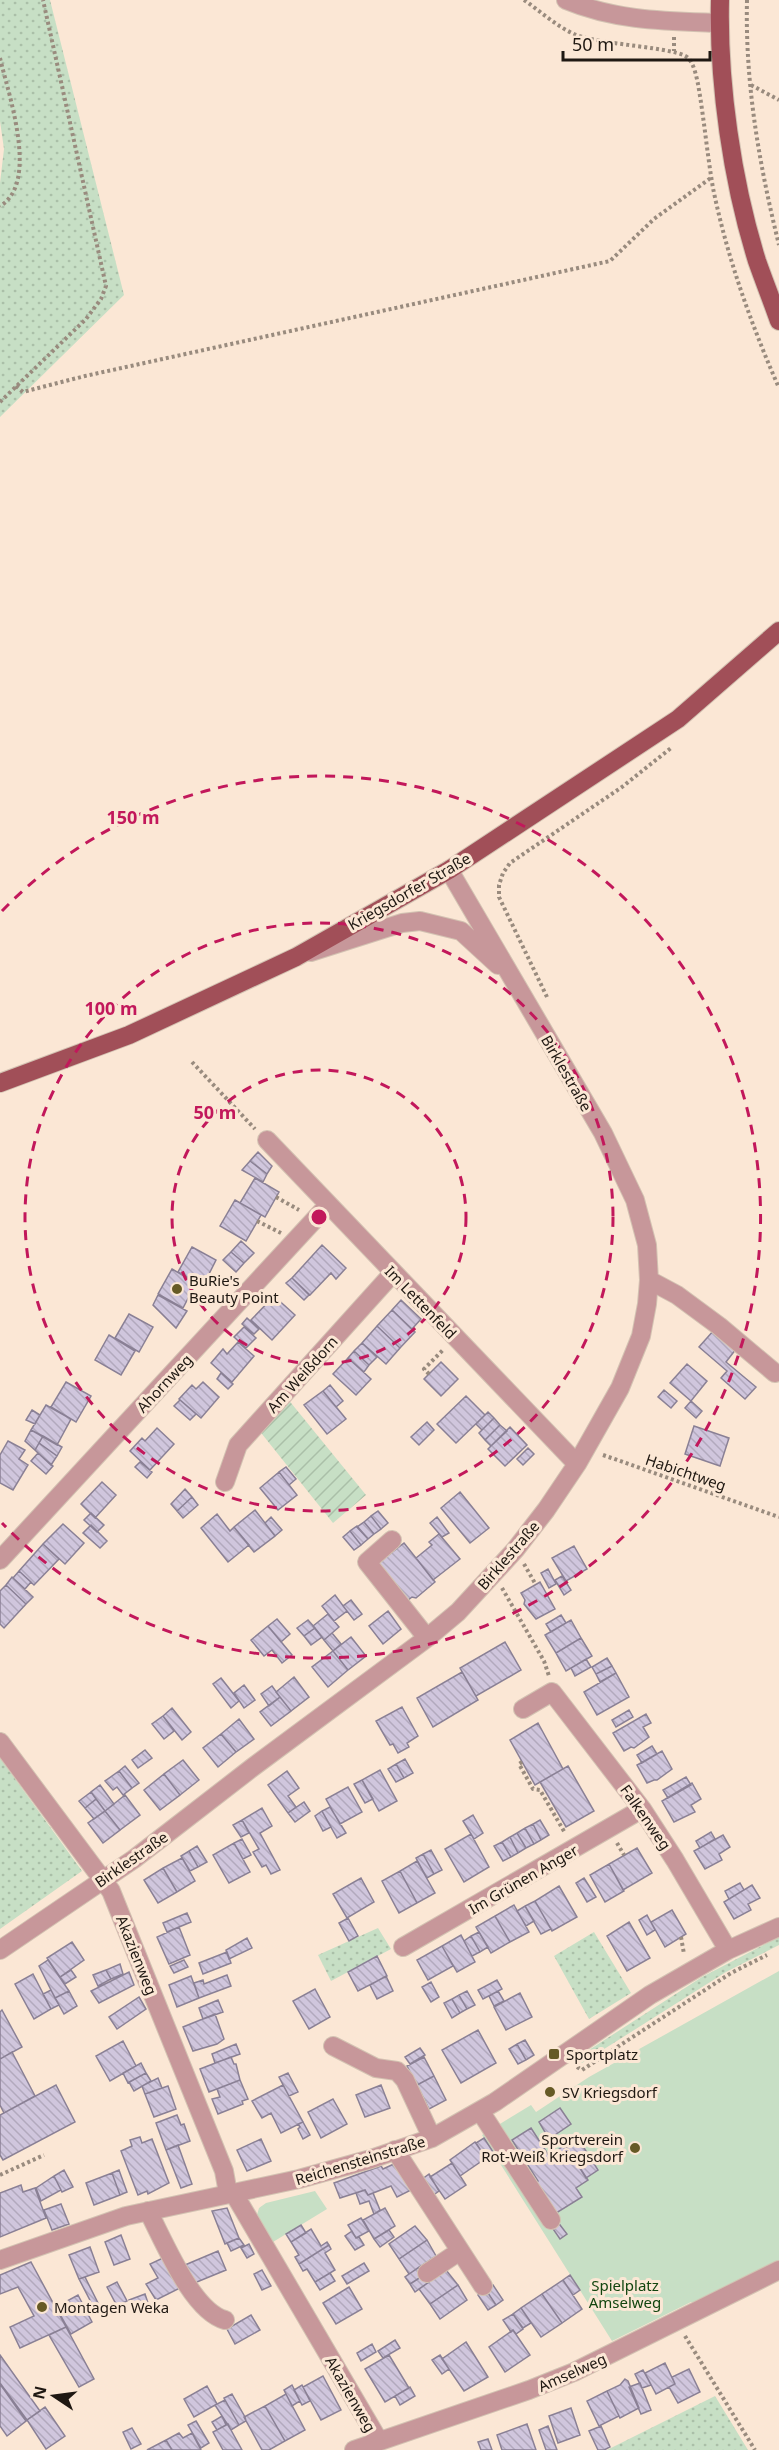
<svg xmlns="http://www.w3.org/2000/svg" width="779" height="2450" viewBox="0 0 779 2450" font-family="'Noto Sans',sans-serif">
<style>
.grass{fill:url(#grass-dots)}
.park{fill:#c7dfc5}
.garden{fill:url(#garden-furrows)}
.building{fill:url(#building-back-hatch);stroke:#8a8095;stroke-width:1.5}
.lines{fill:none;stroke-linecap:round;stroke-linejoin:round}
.minor-casing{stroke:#d3c2b2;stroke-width:20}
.major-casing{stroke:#d3c2b2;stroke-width:20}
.path{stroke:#998b7e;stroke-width:4;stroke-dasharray:3 3;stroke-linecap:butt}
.minor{stroke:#c7979a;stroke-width:18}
.major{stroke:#a14f58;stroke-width:18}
.ring{fill:none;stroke:#c2185b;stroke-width:3;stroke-dasharray:10 8}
.poi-dot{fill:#665a26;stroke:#fbe7d5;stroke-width:2}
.labels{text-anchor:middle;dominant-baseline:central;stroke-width:6;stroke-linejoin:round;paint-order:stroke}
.street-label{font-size:15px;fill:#1f1812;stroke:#fbe7d5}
.poi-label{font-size:15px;fill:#1f1812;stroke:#fbe7d5;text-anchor:start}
.park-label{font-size:15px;fill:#12450f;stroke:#fbe7d5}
.centre{fill:#c2185b;stroke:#fbe7d5;stroke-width:3}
.ring-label{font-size:18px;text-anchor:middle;font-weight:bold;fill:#c2185b;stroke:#fbe7d5;stroke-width:6;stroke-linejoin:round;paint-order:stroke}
</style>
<defs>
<pattern id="grass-dots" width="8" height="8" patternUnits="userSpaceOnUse" patternTransform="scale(1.5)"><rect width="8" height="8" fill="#c7dfc5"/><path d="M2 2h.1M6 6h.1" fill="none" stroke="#aabfa8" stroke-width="1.8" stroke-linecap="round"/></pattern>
<pattern id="garden-furrows" width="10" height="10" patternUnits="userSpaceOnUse" patternTransform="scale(1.5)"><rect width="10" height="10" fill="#c7dfc5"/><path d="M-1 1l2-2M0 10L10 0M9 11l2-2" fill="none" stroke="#aabfa8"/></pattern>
<pattern id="building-back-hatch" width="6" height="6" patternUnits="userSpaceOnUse" patternTransform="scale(1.5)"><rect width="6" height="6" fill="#d0c6dd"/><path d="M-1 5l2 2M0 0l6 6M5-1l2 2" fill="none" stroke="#b2a9bd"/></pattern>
</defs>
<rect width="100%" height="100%" fill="#fbe7d5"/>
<path class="grass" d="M0,0h50l74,295 -124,122v-234l4,-34 -4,-28z
M0,1758l82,113 -82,58z
M378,1928l13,21 -60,32 -13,-26z
M594,1932l37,61 -42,26 -35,-63z
M779,1937v8l-53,27 -144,91 -7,-4 127,-82z
M715,2396l33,54h-141z"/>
<path class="park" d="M779,1971v292l-80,40 -8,-1 -79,39 -130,-206 49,-30 5,7 53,-35z
M315,2191l12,18 -54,33 -16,-27 2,-7 7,-5z"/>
<path class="garden" d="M287,1398l79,97 -33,28 -75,-94z"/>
<path class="building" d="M258,1152l14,14 -5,8 -17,-13z
M250,1161l17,13 -4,8 -21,-12z
M255,1178l24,14 -14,25 -25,-14z
M235,1200l26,15 -15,26 -26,-15z
M241,1241l13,12 -10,10 -13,-11z
M322,1245l24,23 -10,11 -5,-6 -21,22 -18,-17z
M192,1247l24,13 -13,26 -25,-14z
M231,1252l13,11 -8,9 -13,-12z
M172,1269l24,14 -13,25 -25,-14z
M292,1278l17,17 -5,5 -18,-17z
M158,1295l29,16 -11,17 -23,-23z
M274,1296l21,19 -23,25 -21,-20z
M401,1300l20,19 -9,10 -20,-19z
M392,1310l23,22 -15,16 -23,-22z
M129,1314l24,13 -14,25 -24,-14z
M247,1318l12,11 -5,5 -12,-10z
M377,1326l23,22 -14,16 -24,-21z
M244,1327l12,11 -10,10 -12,-11z
M714,1330l22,19 -10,13 30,25 -11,12 -24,-21 6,-7 -28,-24z
M109,1335l26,16 -14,24 -26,-15z
M238,1342l16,14 -22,26 -21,-19 12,-14 4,5z
M362,1343l15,14 -8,8 -15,-14z
M354,1351l15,14 -5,7 -16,-14z
M348,1358l23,21 -15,16 -23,-21z
M441,1362l17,17 -17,17 -17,-17z
M687,1364l20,17 -16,20 -21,-18z
M221,1373l12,11 -5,5 -11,-10z
M66,1382l25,14 -15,26 -25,-15z
M203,1382l16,15 -18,21 -22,-19 13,-14 4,4z
M330,1385l13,16 -7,6 -13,-16z
M664,1390l13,11 -6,7 -13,-11z
M323,1391l23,28 -19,15 -23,-29z
M466,1396l19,19 -29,28 -19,-19z
M180,1400l16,14 -6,6 -16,-14z
M691,1401l11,10 -6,7 -11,-10z
M46,1405l25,14 -14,26 -26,-15z
M32,1410l8,5 -5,9 -9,-4z
M488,1412l6,6 -12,12 -6,-6z
M494,1418l6,7 -15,15 -6,-7z
M427,1422l7,8 -15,15 -8,-8z
M500,1425l7,6 -16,15 -6,-6z
M694,1426l35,12 -9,28 -35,-12z
M510,1427l17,18 -22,21 -17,-17z
M157,1428l17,16 -24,26 -20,-19 12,-13 3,3z
M31,1430l12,6 -8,14 -10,-9z
M43,1436l19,11 -5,9 -18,-13z
M8,1441l17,9 -6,9 9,6 -15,25 -13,-7v-28z
M39,1443l18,13 -6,9 -16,-15z
M528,1448l6,6 -11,11 -6,-6z
M38,1453l15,13 -7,8 -15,-13z
M140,1462l12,10 -5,6 -12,-11z
M286,1467l10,12 -7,6 -10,-13z
M279,1472l18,23 -19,15 -18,-22z
M102,1482l14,13 -21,23 -14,-14z
M185,1489l7,8 -15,14 -6,-7z
M460,1492l29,36 -19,15 -29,-35z
M192,1497l6,8 -15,13 -6,-7z
M255,1510l20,26 -21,16 -20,-25z
M378,1511l10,12 -7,6 -10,-13z
M91,1513l13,12 -7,7 -13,-12z
M217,1514l13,17 4,-4 15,18 -21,17 -27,-34z
M371,1516l10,13 -7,5 -10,-12z
M271,1517l11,13 -7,6 -10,-13z
M437,1517l12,16 -7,4 -12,-14z
M364,1522l10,12 -6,5 -11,-12z
M63,1524l21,19 -19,21 -22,-20z
M91,1525l16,16 -7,7 -17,-15z
M357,1526l11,13 -7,6 -11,-14z
M350,1531l11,14 -7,5 -11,-13z
M439,1534l21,25 -27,21 -17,-22 16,-13 -3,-3z
M404,1543l31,39 -19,16 -4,-1 -5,4 -30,-37z
M43,1544l16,15 -25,26 -15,-14z
M574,1546l13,23 -21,12 -14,-23z
M548,1569l8,15 -7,4 -8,-15z
M19,1571l12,11 -6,7 -12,-11z
M562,1576l9,14 -7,5 -9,-15z
M12,1577l21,20 -7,7 -20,-19z
M540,1582l15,27 -19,10 -12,-15 1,-4 -4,-7z
M6,1585l20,19 -22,24 -4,-4v-33z
M335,1595l12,16 -13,10 -12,-15z
M351,1600l11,14 -8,6 -11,-14z
M388,1611l13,18 -18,15 -14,-18z
M328,1614l11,13 -15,13 -11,-14z
M561,1615l5,8 -15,9 -5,-8z
M277,1619l13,15 -9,8 -13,-16z
M308,1620l7,8 -11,8 -7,-8z
M571,1620l10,18 -25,15 -11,-18z
M268,1626l24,29 -10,8 -10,-13 -8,6 -13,-16z
M315,1628l7,9 -11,8 -7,-9z
M332,1633l9,11 -8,7 -9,-11z
M351,1637l15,19 -18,14 -15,-19z
M581,1638l11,18 -26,15 -10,-18z
M505,1642l16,28 -45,26 -16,-28z
M333,1651l15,19 -20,17 -16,-20z
M607,1658l5,8 -16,8 -4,-7z
M586,1659l5,8 -16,9 -4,-8z
M612,1666l4,7 -16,9 -4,-8z
M462,1672l16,28 -45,27 -16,-29z
M616,1673l13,24 -32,18 -13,-23z
M294,1677l15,20 -18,14 -15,-19z
M221,1678l18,23 -8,7 -18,-24z
M244,1685l11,15 -11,8 -10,-15z
M272,1686l8,11 -11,9 -8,-12z
M280,1697l11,14 -20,15 -11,-14z
M402,1707l16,29 -11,7 2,4 -11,6 -5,-9 -3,1 -14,-24z
M172,1708l19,24 -9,8 -19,-24z
M629,1710l4,7 -17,10 -4,-7z
M646,1714l5,9 -8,4 6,10 -15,11 -3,-1 -7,4 -11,-18z
M163,1716l11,15 -10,8 -12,-15z
M239,1719l15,20 -18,13 -15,-18z
M538,1723l25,46 -28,16 -25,-45z
M221,1734l15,18 -18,15 -15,-19z
M652,1746l5,8 -15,9 -5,-8z
M145,1750l7,8 -14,10 -6,-8z
M662,1751l10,18 -15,11h-3l-7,3 -10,-18z
M405,1759l8,14 -9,5 -8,-14z
M183,1760l16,20 -19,15 -16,-21z
M396,1764l8,14 -8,4 -8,-13z
M125,1766l14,17 -7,5 -13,-17z
M568,1766l26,45 -28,16 -26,-45z
M380,1770l17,31 -18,10 -17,-31z
M119,1771l13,17 -9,7 -6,-8 -4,3 -8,-9z
M287,1771l12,17 -11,8 8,11 -8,6 -20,-28z
M164,1774l16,21 -20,15 -16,-20z
M686,1777l5,8 -23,13 -5,-8z
M362,1780l11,19 -8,4 -11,-19z
M692,1783l9,16 -10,6 4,7 -21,10 -12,-21z
M100,1785l14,19 -9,7 -14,-19z
M348,1787l14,25 -22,12 -14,-25z
M91,1792l5,7 -11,9 -6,-7z
M125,1795l15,20 -20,15 -15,-19z
M96,1799l9,12 -11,8 -9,-11z
M304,1802l6,9 -15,11 -7,-9z
M330,1807l16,26 -9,5 -15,-27z
M262,1808l10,18 -12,7 20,37 -9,4 -5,-9 -4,2 -9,-15 6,-3 -17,-29z
M105,1811l15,19 -17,13 -15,-20z
M322,1811l9,16 -8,4 -8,-15z
M473,1815l10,18 -9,6 -11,-18z
M242,1820l7,13 -8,4 -8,-12z
M540,1820l9,15 -8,5 -8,-16z
M533,1824l8,16 -7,4 -9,-16z
M525,1828l9,16 -8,4 -9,-15z
M711,1832l4,7 -15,9 -4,-7z
M517,1833l9,15 -8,5 -8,-16z
M471,1834l18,33 -25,15 -19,-33z
M723,1835l7,12 -11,7 3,6 -17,9 -11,-18z
M510,1837l8,16 -7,4 -9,-15z
M242,1839l9,16 -8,4 -9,-16z
M502,1842l9,15 -8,4 -9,-15z
M234,1843l16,29 -21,11 -16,-28z
M197,1846l10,16 -9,5 -9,-16z
M637,1848l15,25 -29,17 -14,-26z
M431,1850l11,20 -8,4 -11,-20z
M189,1851l9,16 -8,4 -9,-15z
M423,1854l11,20 -7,4 -11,-20z
M182,1858l13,23 -18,11 -14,-24z
M417,1861l18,32 -18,10 -17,-32z
M609,1864l15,27 -19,11 -15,-27z
M163,1868l14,24 -19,11 -14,-23z
M400,1871l17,32 -18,10 -17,-32z
M361,1878l13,24 -27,16 -14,-24z
M584,1878l12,19 -9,5 -11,-19z
M740,1883l4,7 -15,9 -4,-8z
M752,1885l8,13 -12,6 3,6 -17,9 -10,-17z
M559,1886l18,31 -25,14 -17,-30z
M535,1901l16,28 -10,5 -16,-28z
M514,1905l15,27 -19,10 -15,-26z
M525,1906l9,15 -8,5 -9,-15z
M672,1910l14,24 -21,13 -14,-25z
M187,1913l4,9 -24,10 -4,-9z
M647,1915l8,15 -8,5 -8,-15z
M495,1916l15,26 -19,11 -15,-26z
M348,1918l10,18 -9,5 -10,-18z
M629,1922l21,36 -23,13 -20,-35z
M179,1927l11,28 -21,9 -12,-27z
M479,1932l9,15 -8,5 -9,-16z
M461,1935l14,27 -18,10 -15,-26z
M471,1936l9,16 -8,4 -8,-15z
M247,1938l5,10 -23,11 -3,-9z
M72,1942l12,18 -24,17 -13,-19z
M442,1946l11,20 -25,14 -11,-20z
M227,1952l4,11 -28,11 -4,-11z
M377,1956l10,20 -29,15 -10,-19z
M48,1960l21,31 -14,7 -16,-32z
M184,1960l4,7 -14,6 -4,-7z
M120,1964l3,10 -12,5 -5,-9z
M71,1970l5,7 -11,7 -5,-7z
M106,1970l5,9 -13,7 -5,-11z
M129,1972l5,13 -35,18 -8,-12z
M33,1974l18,35 -17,10 -19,-35z
M227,1975l4,11 -32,12 -5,-15 9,-3 1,4z
M191,1976l8,22 -22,9 -8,-22z
M386,1976l7,15 -16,8 -7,-14z
M497,1980l5,9 -19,10 -5,-9z
M431,1982l8,15 -8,5 -9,-15z
M315,1989l15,28 -21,12 -16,-28z
M51,1990l8,15 -8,4 -8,-15z
M69,1991l8,15 -13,8 -9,-16z
M467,1991l8,14 -8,4 -8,-14z
M498,1991l6,10 -10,5 -5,-10z
M520,1993l12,24 -26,13 -12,-23z
M459,1995l8,14 -7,4 -8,-14z
M139,1997l7,12 -29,20 -8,-12z
M452,1999l8,14 -8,5 -8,-15z
M218,2000l5,12 -20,7 -4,-11z
M2,2010l20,37 -22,12v-47z
M215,2014l9,25 -7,5 -24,7 -10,-24z
M478,2030l18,33 -35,20 -19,-33z
M525,2040l9,15 -8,5 -9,-16z
M123,2041l13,25 -26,15 -14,-25z
M236,2044l4,10 -25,9 -3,-9z
M517,2044l9,16 -8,4 -9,-15z
M420,2048l5,7 -15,9 -5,-7z
M12,2052l23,44 -31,17 -4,-8v-46z
M231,2057l3,7h2l4,16 -31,12 -9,-23z
M424,2057l10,19 -17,9 -10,-19z
M141,2063l5,10 -18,10 -5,-10z
M146,2073l5,8 -17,10 -5,-9z
M288,2073l10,19 -9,4 -10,-19z
M434,2076l12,24 -17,9 -12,-24z
M158,2078l4,10 -17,6 -3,-8z
M240,2080l8,19 -6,2 1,3 -25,10 -6,-15 8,-2 -3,-8z
M56,2085l19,37 -72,38 -3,-5v-40z
M283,2085l20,37 -22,11 -10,-20 -9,5 -10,-17z
M381,2085l9,23 -25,9 -9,-22z
M168,2086l8,23 -22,8 -9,-23z
M333,2099l14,25 -26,14 -13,-26z
M560,2108l11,16 -22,15 -10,-17z
M177,2115l4,10 3,-1 6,17 -24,9 -10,-27z
M303,2122l7,13 -7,4 -5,-10 2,-2 -2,-3z
M531,2128l18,28 16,-11 23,35 -12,8 6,9 -29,18 -20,-31 5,-3 -26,-41z
M140,2137l2,6 10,-4 17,44 -21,11 -1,-3 -9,4 -17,-44 11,-5 -2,-6z
M484,2138l13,20 -8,5 -13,-20z
M261,2139l10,22 -24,10 -10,-21z
M579,2140l19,30 -12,8 -19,-30z
M475,2142l11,16 -26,18 -10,-16z
M178,2145l14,39 -11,4 -15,-38z
M396,2163l15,27 -14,7 -6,-11 -23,9 -3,-5 -25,8 -6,-15 47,-17 2,3z
M452,2163l14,22 -21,14 -15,-22z
M64,2170l9,17 -11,5 -8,-16z
M119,2170l8,22 -7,3 -8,-22z
M112,2173l8,22 -26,10 -8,-22z
M429,2174l10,17 -7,5 -11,-16z
M54,2176l7,14 -20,11 -5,-13z
M21,2185l2,7 12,-4 11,30 -46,19v-44z
M365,2190l3,5 5,-2 7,17 -6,4 -5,-13 -9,3 -4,-11z
M61,2204l8,20 -17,6 -8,-20z
M227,2208l12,30 -14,6 -13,-33z
M385,2208l10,18 -21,13 -11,-19z
M361,2218l8,13 -13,7 -8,-13z
M557,2221l10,13 -7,5 -9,-13z
M301,2225l5,8 -15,9 -5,-8z
M415,2226l12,14 -28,19 -10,-15z
M311,2229l10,17 6,-4 2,3 -30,19 -4,-7 4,-2 -8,-13z
M389,2230l5,7 -14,10 -6,-8z
M352,2231l4,7 3,-1 5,8 -9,5 -10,-14z
M121,2235l9,24 -16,6 -9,-23z
M239,2238l5,7 -13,6 -4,-8z
M427,2240l9,16 -27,18 -10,-15z
M249,2244l5,10 -7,4 -6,-10z
M329,2245l2,4 -6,4 10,17 -20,12 -8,-13 -4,2 -4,-7z
M90,2247l9,25 -20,7 -10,-24z
M218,2251l8,19 -34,14 -7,-19z
M163,2258l17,30 -24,12 -10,-16 12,-6 -8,-14z
M31,2262l35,65 -46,21 -10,-21 24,-11 -16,-29 -18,7v-19z
M364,2263l5,8 -22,13 -5,-8z
M419,2267l5,8 -14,9 -5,-7z
M262,2270l9,16 -9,4 -8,-16z
M446,2270l12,15 -28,19 -11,-15z
M330,2273l5,8 -15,9 -5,-8z
M424,2275l5,7 -14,10 -5,-8z
M570,2275l10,15 -7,5 -10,-15z
M85,2277l14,28 -5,3 -15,-29z
M563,2280l19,29 -20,14 -20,-29z
M117,2282l10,19 -10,5 -10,-19z
M458,2285l9,15 -27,19 -10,-15z
M493,2285l10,15 -7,5 -10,-15z
M349,2287l13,22 -26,15 -13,-21z
M486,2290l10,15 -8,5 -10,-15z
M145,2294l3,9 -16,6 -3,-9z
M542,2294l20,29 -21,14 -20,-29z
M78,2295l14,27 -21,12 -15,-27z
M521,2308l10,15 -8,5 -10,-14z
M513,2314l10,15 -7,5 -3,-4 -2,2 -8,-12z
M251,2315l9,15 -25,14 -8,-15z
M66,2327l28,52 -15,8 -30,-52z
M513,2330l17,25 -25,17 -16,-25z
M395,2340l5,8 -17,10 -5,-7z
M466,2342l22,35 -24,14 -22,-32z
M372,2344l4,8 -15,9 -4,-8z
M0,2355l40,56 -13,9 -27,-37z
M389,2355l20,33 -24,14 -20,-33z
M440,2355l9,14 -7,5 -10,-14z
M665,2363l10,21 -19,10 -11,-21z
M689,2369l11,23 -22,11 -9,-16 6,-3 -3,-7z
M643,2370l8,15 -9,3 -7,-14z
M323,2376l18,34 -20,10 -18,-33z
M625,2379l3,2 11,27 -19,10 -13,-27 13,-6z
M640,2383l11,27 -10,4 -12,-27z
M0,2384l26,37 -19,15 -7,-10z
M292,2385l8,16 -8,5 -8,-16z
M302,2385l8,16 -8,4 -8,-15z
M207,2386l10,18 -23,13 -10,-18z
M410,2387l5,9 -15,9 -5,-9z
M607,2391l12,25 -20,10 -12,-25z
M232,2394l13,23 1,4 -7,4 -15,-27z
M286,2394l19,36 -20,11 -20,-35z
M225,2400l14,25 -8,5 -16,-25z
M265,2406l20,35 -16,9h-7l-18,-33z
M45,2407l20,29 -19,13 -19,-29z
M571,2408l9,27 -22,8 -9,-27z
M222,2416l4,9 -9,5 -5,-8z
M196,2421l13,22 -8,5 -13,-23z
M228,2424l3,6 11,20h-19l-10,-18z
M527,2424l9,26h-34l-5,-15z
M548,2426l9,24h-11l-7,-20z
M601,2426l9,21 -6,3h-6l-9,-19z
M132,2428l9,16 -10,5 -8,-17z
M179,2433l4,5 9,-5 9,17h-29l-6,-10z
M488,2439l4,11h-11l-3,-8z
M166,2440l6,10h-25z"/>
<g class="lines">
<g class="minor-casing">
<path id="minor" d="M566,0c50,21 101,21 153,23
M311,952l91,-29 18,-2 41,10 37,34
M267,1140l310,324
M649,1280l28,15 42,31 56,47
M225,1482l13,-37 155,-172
M392,1540l-25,22 60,76
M0,1560l328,-355
M523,1709l29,-17 90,117 33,51 53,90
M0,1742l111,149 113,280 4,22
M403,1947l239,-138
M0,1950l134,-91 119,-92 174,-129 31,-26 57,-62 31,-40 31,-46 43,-76 21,-52 6,-32 2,-24 -2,-35 -12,-45 -32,-67 -154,-263
M333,2046l43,22 21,3 8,9 27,58
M480,2111l71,109
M395,2150l88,136
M233,2192l146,249
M148,2211c16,30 44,100 77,109
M0,2260l126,-44 173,-37 72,-20 61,-21 63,-36 155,-107 78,-45 51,-23
M427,2273l33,-22
M354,2450l175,-60 45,-18 205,-102"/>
</g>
<g class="major-casing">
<path id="major" d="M720,0c-2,83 12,181 37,261 7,20 15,40 22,60
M0,1083l129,-48 167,-78 153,-87 229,-151 101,-88"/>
</g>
<path class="path" d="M524,0c16,11 32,26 50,34 24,11 104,13 114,24 6,6 8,17 10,26 6,34 9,69 15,104 14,69 38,136 66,200
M747,0c-2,83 12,164 32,245
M674,37v14
M0,58c8,35 40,125 0,148
M751,85l28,15
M16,386l7,6 62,-16 525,-115 44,-42 58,-42
M0,402l86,-83 15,-20 5,-13 -63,-286
M547,997l-48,-100v-12l4,-12 7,-10 112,-76 49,-39
M192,1062l63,67
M276,1197l23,13
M257,1221l24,12
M429,1374l-5,-5 20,-20
M603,1455l176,62
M524,1564l12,21
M502,1588l42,73 5,15
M522,1762l-3,2 14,25 7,1 25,43
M617,1843l7,12
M681,1937l3,17
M577,2067l5,3 149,-97 36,-18
M0,2175l44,-20
M685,2336l70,114"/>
<use href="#minor" class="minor"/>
<use href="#major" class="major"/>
</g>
<g class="ring">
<circle cx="319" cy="1217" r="147"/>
<circle cx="319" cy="1217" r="294"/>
<path d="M2 911A441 441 0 1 1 2 1523"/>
</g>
<g class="poi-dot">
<circle cx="177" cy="1289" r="6"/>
<rect x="548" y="2048" width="12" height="12" rx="3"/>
<circle cx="550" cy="2092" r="6"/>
<circle cx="635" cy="2148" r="6"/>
<circle cx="42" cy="2307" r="6"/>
</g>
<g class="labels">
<g class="street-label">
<text transform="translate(409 891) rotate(-30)">Kriegsdorfer Straße</text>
<text transform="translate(567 1073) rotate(60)">Birklestraße</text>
<text transform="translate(421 1302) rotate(46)">Im Lettenfeld</text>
<text transform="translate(302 1374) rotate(-48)">Am Weißdorn</text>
<text transform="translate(164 1383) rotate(-47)">Ahornweg</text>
<text transform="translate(686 1472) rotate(19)">Habichtweg</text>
<text transform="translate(508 1555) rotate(-49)">Birklestraße</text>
<text transform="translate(646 1817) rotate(55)">Falkenweg</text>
<text transform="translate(131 1859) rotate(-35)">Birklestraße</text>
<text transform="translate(523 1879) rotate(-30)">Im Grünen Anger</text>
<text transform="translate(137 1955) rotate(68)">Akazienweg</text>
<text transform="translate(360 2160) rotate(-17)">Reichensteinstraße</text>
<text transform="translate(572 2372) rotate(-24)">Amselweg</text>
<text transform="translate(351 2394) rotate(60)">Akazienweg</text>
</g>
<g class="poi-label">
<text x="189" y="1280">BuRie's<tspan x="189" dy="17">Beauty Point</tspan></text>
<text x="566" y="2054">Sportplatz</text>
<text x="562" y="2092">SV Kriegsdorf</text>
<text x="623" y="2139" text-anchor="end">Sportverein<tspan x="623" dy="17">Rot-Weiß Kriegsdorf</tspan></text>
<text x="54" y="2307">Montagen Weka</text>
</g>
<g class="park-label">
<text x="625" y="2285">Spielplatz<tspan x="625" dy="17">Amselweg</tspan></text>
</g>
</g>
<circle cx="319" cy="1217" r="9" class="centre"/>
<g class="ring-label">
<text x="133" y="824">150 m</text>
<text x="111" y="1015">100 m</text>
<text x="215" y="1119">50 m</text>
</g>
<g transform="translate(54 2396) rotate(283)" stroke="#fbe7d5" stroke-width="4.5" paint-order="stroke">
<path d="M0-4.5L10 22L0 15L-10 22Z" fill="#1f1812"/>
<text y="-9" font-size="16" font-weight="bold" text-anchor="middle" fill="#1f1812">N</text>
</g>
<path d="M563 51v9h147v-9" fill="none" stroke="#1f1812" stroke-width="3"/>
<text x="572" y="51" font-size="18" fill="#1f1812" stroke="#fbe7d5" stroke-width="4.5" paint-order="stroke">50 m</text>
</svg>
